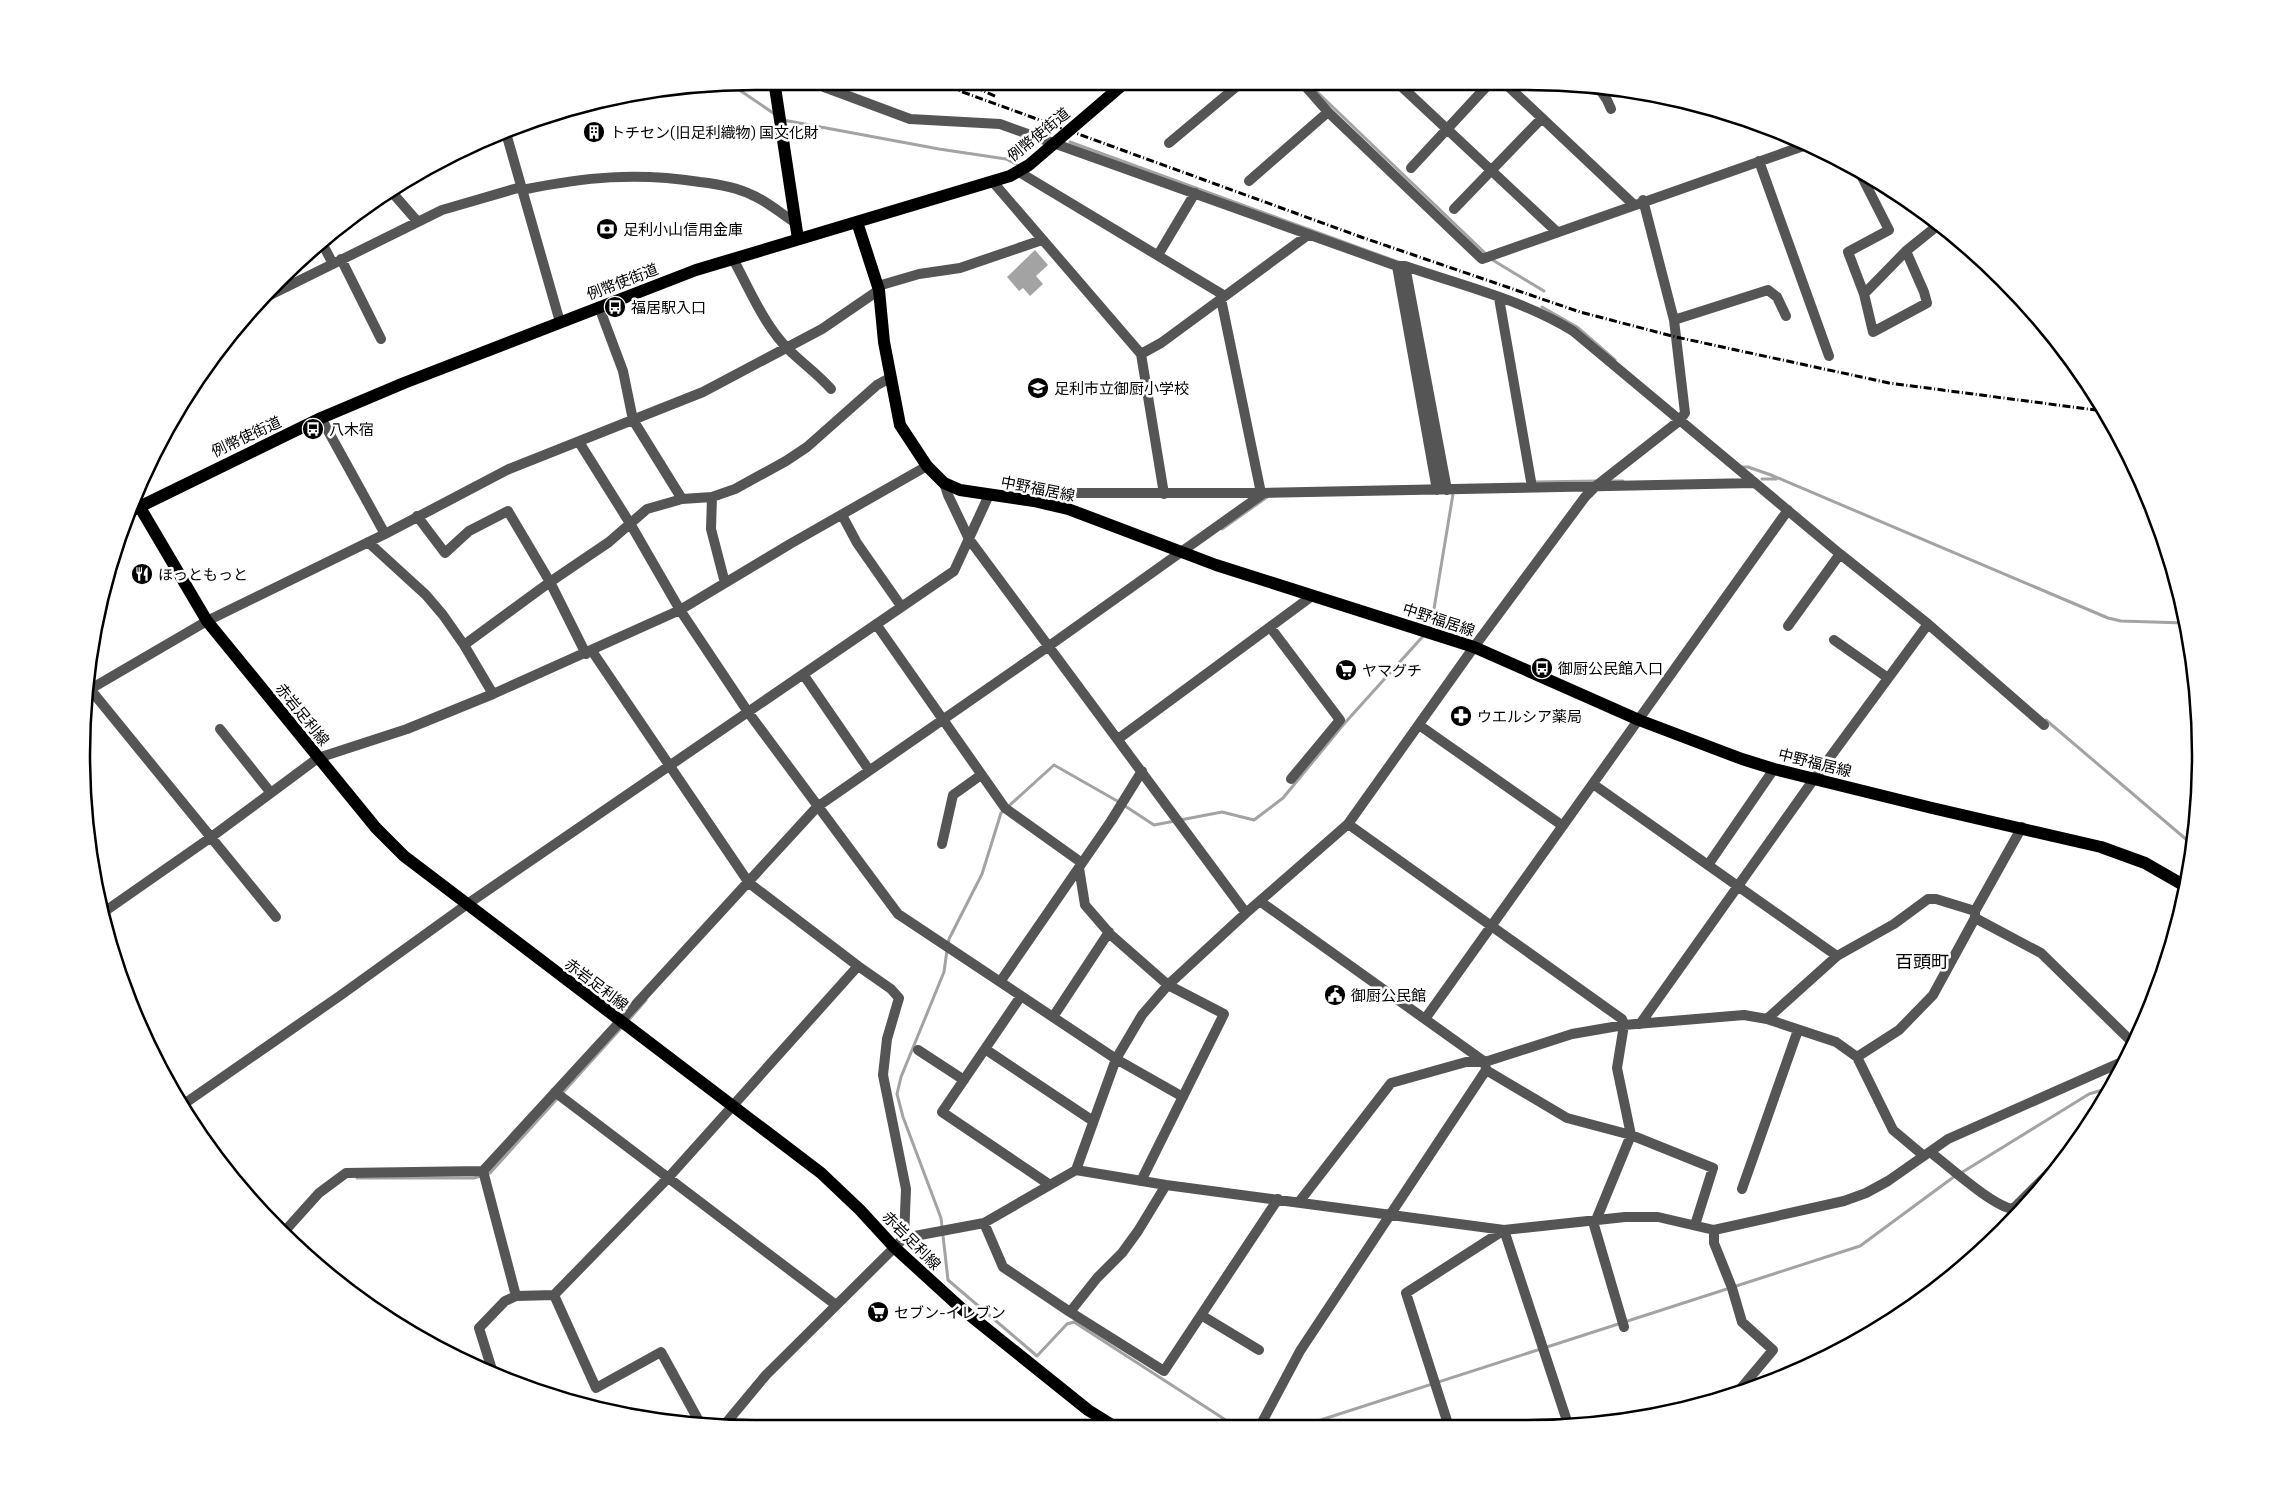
<svg xmlns="http://www.w3.org/2000/svg" width="2282" height="1510" viewBox="0 0 2282 1510" font-family="'Exo 2','Noto Sans JP',sans-serif">
<style>
.water{fill:#a3a3a3}
.lines{fill:none;stroke-linecap:round;stroke-linejoin:round}
.stream{stroke:#a3a3a3;stroke-width:3}
.minor{stroke:#555;stroke-width:10}
.major{stroke:#000;stroke-width:12}
.rail{stroke:#000;stroke-width:3;stroke-dasharray:8 2.5 1 2.5;stroke-linecap:butt}
.labels{text-anchor:middle;dominant-baseline:central;stroke-width:5;stroke-linejoin:round;paint-order:stroke}
.poi-label{font-size:15px;fill:#000;stroke:#fff;text-anchor:start}
.street-label{font-size:15px;fill:#000;stroke:#fff}
.quarter-label{font-size:18px;fill:#000;stroke:#fff}
.rim{fill:none;stroke:#000;stroke-width:2.5}
</style>
<rect width="100%" height="100%" fill="#fff"/>
<path class="water" d="M1035,250l13,15 -12,11 7,8 -13,12 -7,-8 -4,3 -12,-14z"/>
<g class="lines">
<path class="stream" d="M735,87l41,28
M1314,89l172,165
M783,120l156,29 67,10 10,5
M1070,142l331,121
M1491,259l53,32
M1542,307l35,20 38,33
M1741,467h7l23,8 337,143 13,3 64,2
M1762,479h14
M1607,481h16
M1534,482l64,-1
M1222,529l48,-34
M1429,630l2,-3 22,-133 -2,-1
M2046,720l148,126
M948,944l1,-5 33,-65 19,-61 53,-48 65,37 35,23 68,-13 32,8 29,-22 60,-73 82,-91
M947,950l-3,22 -43,105 -4,17 6,23 38,101 7,62 89,76 30,-32 7,-2 161,104
M627,1022l19,-22
M1961,1173l128,-79 17,-5 3,4
M357,1178h117l16,-5 133,-147
M1302,1426l558,-180 95,-70"/>
<path class="minor" d="M824,87l86,32 90,5 397,142h8c56,19 118,34 168,65l267,223 88,70 116,101
M1306,87l22,25 154,147 327,-115
M1402,87l155,145
M1509,87l124,117
M1598,87l9,13 4,9
M506,133l54,189
M1169,143l67,-56
M1759,161l70,195
M1411,168l75,-81
M1019,172l206,124
M1861,175l28,55 -41,22 16,42 9,38 54,-29 -3,-11 -18,-41 -42,43
M1249,181l79,-69
M993,182l148,172 23,140
M390,190l27,31
M522,190c63,-13 114,-18 178,-8 18,2 36,5 52,13 15,6 28,18 42,27
M1454,209l88,-91
M321,241l12,23
M1906,251l31,-25
M1158,255l37,-62
M341,259l40,80
M733,259c16,29 31,66 55,90 14,14 30,25 43,40
M1397,266l40,224
M1405,266l42,224
M878,286l41,-12 41,-6 82,-28
M264,298l178,-88 79,-23
M1499,298l33,189
M1221,299l40,194
M599,307l24,64 10,49 49,79
M1674,320l94,-30 9,7 9,19
M1141,354l20,-11 147,-108
M321,418l64,116
M579,442l52,83 49,85 68,102 150,202 218,145 67,38
M944,483l4,12 21,44 277,374
M712,497l-1,32 14,54
M1034,501l11,-8h216l493,-10
M842,515l15,28 44,63
M417,516l28,37 24,-22 39,-20 42,71 36,72
M368,542l58,53 17,20 21,30 29,49
M876,624l129,184 77,55
M1788,626l52,-72
M1270,627l70,93 -49,59
M1834,640l54,38
M464,645l86,-63 59,-40 38,-33 35,-10 30,-2 23,-8 51,-28 21,-14 70,-62 13,-7
M592,651l157,232 109,83 33,23 8,9 -12,41 -4,36 23,114 -2,49
M803,674l66,96
M90,689l186,228
M87,691l120,-70 178,-87 124,-65 194,-77 119,-63 57,-39
M1419,725l144,101
M220,729l51,64
M1118,739l194,-143
M1593,784l244,172
M1348,824l274,195 2,6 -7,43 14,67 -37,90 30,102
M942,844l11,-49 28,-20
M1708,865l66,-96
M1079,868l6,37 26,30 57,50 56,29 -83,167
M98,900l9,10
M1261,902l224,160 1,8 81,48 64,17 82,33 -18,57
M101,914l109,-76 108,-80 89,-29 86,-35 187,-84 110,-66 137,-78
M1975,918l66,35 92,90
M1000,982l111,-161 31,-50
M1021,996l-79,116 108,73
M1053,1017l56,-85
M1425,1019l363,-509
M1767,1019l70,-63 57,-32 34,-25h8l39,12
M1640,1024l174,-245 114,-155
M985,1049l108,72
M918,1050l46,30
M1857,1057l42,-27 34,-35 42,-77v-7l47,-84
M555,1092l281,213
M181,1106l160,-111 125,-90 488,-334 35,-76
M1930,1152c19,14 62,54 83,57l46,-46
M1076,1170l90,15 338,45 121,-13h33l56,13 130,-29 22,-8 22,-12 60,-42 176,-78
M483,1171l33,125 -11,5 -26,27 15,48
M1742,1189l56,-159
M1299,1202l92,-119 75,-21h19l87,-28 52,-9 120,-10 23,4 69,23 21,15 36,73 31,26
M984,1223l19,44 67,45 27,-34 25,-25 16,-22 28,-46
M1714,1230v13l18,45 10,34 31,28 -36,43
M283,1233l36,-40 27,-20 137,-2 334,-364 232,-161 215,-153
M554,1295l42,93 65,-36 39,71
M516,1296l38,-1 114,-117 190,-212
M1070,1312l94,59 114,-172
M1201,1315l58,35
M726,1423l40,-48 138,-137 80,-15 92,-53 40,-111 26,-44 26,-30 78,-72 102,-89 126,-177 111,-150 11,-11 83,-65 6,-8 -11,-93 -31,-120
M1260,1426l40,-75 186,-281
M1449,1427l-43,-134 98,-63 65,197"/>
<path class="major" d="M775,87l23,152
M857,222l22,68 5,52 16,83 27,41 17,17 16,7 74,11 34,8 148,56 258,82 165,73 103,39 32,10 158,39 169,39 44,16 40,23
M135,499l72,122 169,207 28,28 417,317 39,37 34,37 68,62 126,101 24,15
M129,512l192,-94 83,-35 292,-113 314,-94 19,-11 91,-78"/>
<path class="rail" d="M949,87l412,150 219,75 96,25 213,46 214,28
M975,87l22,10"/>
</g>
<defs>
<g id="building-disc" transform="scale(1.125)"><circle r="9.5" fill="#000" stroke="#fff"/><path d="M-4-6H4V6H1V3H-1V6H-4ZM-2.5-4.3h1.7v1.8h-1.7ZM.8-4.3h1.7v1.8H.8ZM-2.5-1h1.7V.8h-1.7ZM.8-1h1.7V.8H.8Z" fill="#fff"/></g>
<g id="bank-disc" transform="scale(1.125)"><circle r="9.5" fill="#000" stroke="#fff"/><path d="M-6-4H6V4H-6ZM0-2.3a2.3 2.3 0 1 0 0 4.6a2.3 2.3 0 1 0 0-4.6Z" fill="#fff"/></g>
<g id="bus-disc" transform="scale(1.125)"><circle r="9.5" fill="#000" stroke="#fff"/><path d="M-5-6H5V4H4V6H2V4H-2V6H-4V4H-5ZM-3.5-4V0h7V-4ZM-3.5 1.2v1.5H-2V1.2ZM2 1.2v1.5H3.5V1.2Z" fill="#fff"/></g>
<g id="school-disc" transform="scale(1.125)"><circle r="9.5" fill="#000" stroke="#fff"/><path d="M0-5L7-2L0 1L-7-2ZM-4 1L0 2.5L4 1V4Q0 6-4 4Z" fill="#fff"/></g>
<g id="restaurant-disc" transform="scale(1.125)"><circle r="9.5" fill="#000" stroke="#fff"/><path d="M-5-6h1v4h1v-4h1v4h1v-4h1v5L-1.5 .5V6h-2V.5L-5-1ZM5-6V6H3V1.5H1.5Q1.5-4 5-6Z" fill="#fff"/></g>
<g id="supermarket-disc" transform="scale(1.125)"><circle r="9.5" fill="#000" stroke="#fff"/><path d="M-6-5.5h2.5l.6 2H6L4.5 2H-2.5L-4.4-4H-6ZM-1.5 3.2a1.3 1.3 0 1 0 .1 0ZM3 3.2a1.3 1.3 0 1 0 .1 0Z" fill="#fff"/></g>
<g id="pharmacy-disc" transform="scale(1.125)"><circle r="9.5" fill="#000" stroke="#fff"/><path d="M-2-6h4v4h4v4h-4v4h-4v-4h-4v-4h4Z" fill="#fff"/></g>
<g id="civic-disc" transform="scale(1.125)"><circle r="9.5" fill="#000" stroke="#fff"/><path d="M-.6-6.5H3V-4.5H.6V-3L4-1V1h2V6H-6V1h2V-1L-.6-3ZM-1.2 2.5V6h2.4V2.5Z" fill="#fff"/></g>
</defs>
<g fill-rule="evenodd">
<use href="#building-disc" x="594" y="132"/>
<use href="#bank-disc" x="607" y="229"/>
<use href="#bus-disc" x="615" y="307"/>
<use href="#school-disc" x="1038" y="388"/>
<use href="#bus-disc" x="313" y="429"/>
<use href="#restaurant-disc" x="142" y="574"/>
<use href="#bus-disc" x="1542" y="668"/>
<use href="#supermarket-disc" x="1346" y="670"/>
<use href="#pharmacy-disc" x="1461" y="716"/>
<use href="#civic-disc" x="1335" y="995"/>
<use href="#supermarket-disc" x="878" y="1312"/>
</g>
<g class="labels">
<g class="poi-label">
<text x="610" y="132">トチセン(旧足利織物) 国文化財</text>
<text x="623" y="229">足利小山信用金庫</text>
<text x="631" y="307">福居駅入口</text>
<text x="1054" y="388">足利市立御厨小学校</text>
<text x="329" y="429">八木宿</text>
<text x="158" y="574">ほっともっと</text>
<text x="1558" y="668">御厨公民館入口</text>
<text x="1362" y="670">ヤマグチ</text>
<text x="1477" y="716">ウエルシア薬局</text>
<text x="1351" y="995">御厨公民館</text>
<text x="894" y="1312">セブン-イレブン</text>
</g>
<g class="street-label">
<text transform="translate(1038 134) rotate(-39)">例幣使街道</text>
<text transform="translate(622 281) rotate(-21)">例幣使街道</text>
<text transform="translate(246 436) rotate(-25)">例幣使街道</text>
<text transform="translate(1038 488) rotate(11)">中野福居線</text>
<text transform="translate(1439 619) rotate(18)">中野福居線</text>
<text transform="translate(303 714) rotate(51)">赤岩足利線</text>
<text transform="translate(1815 762) rotate(14)">中野福居線</text>
<text transform="translate(597 984) rotate(37)">赤岩足利線</text>
<text transform="translate(912 1240) rotate(45)">赤岩足利線</text>
</g>
<g class="quarter-label">
<text x="1922" y="961">百頭町</text>
</g>
</g>
<path d="M0 0H2282V1510H0ZM755 90H1527A665 665 0 0 1 2192 755V755A665 665 0 0 1 1527 1420H755A665 665 0 0 1 90 755V755A665 665 0 0 1 755 90Z" fill="#fff" fill-rule="evenodd"/>
<path class="rim" d="M755 90H1527A665 665 0 0 1 2192 755V755A665 665 0 0 1 1527 1420H755A665 665 0 0 1 90 755V755A665 665 0 0 1 755 90Z"/>
</svg>
